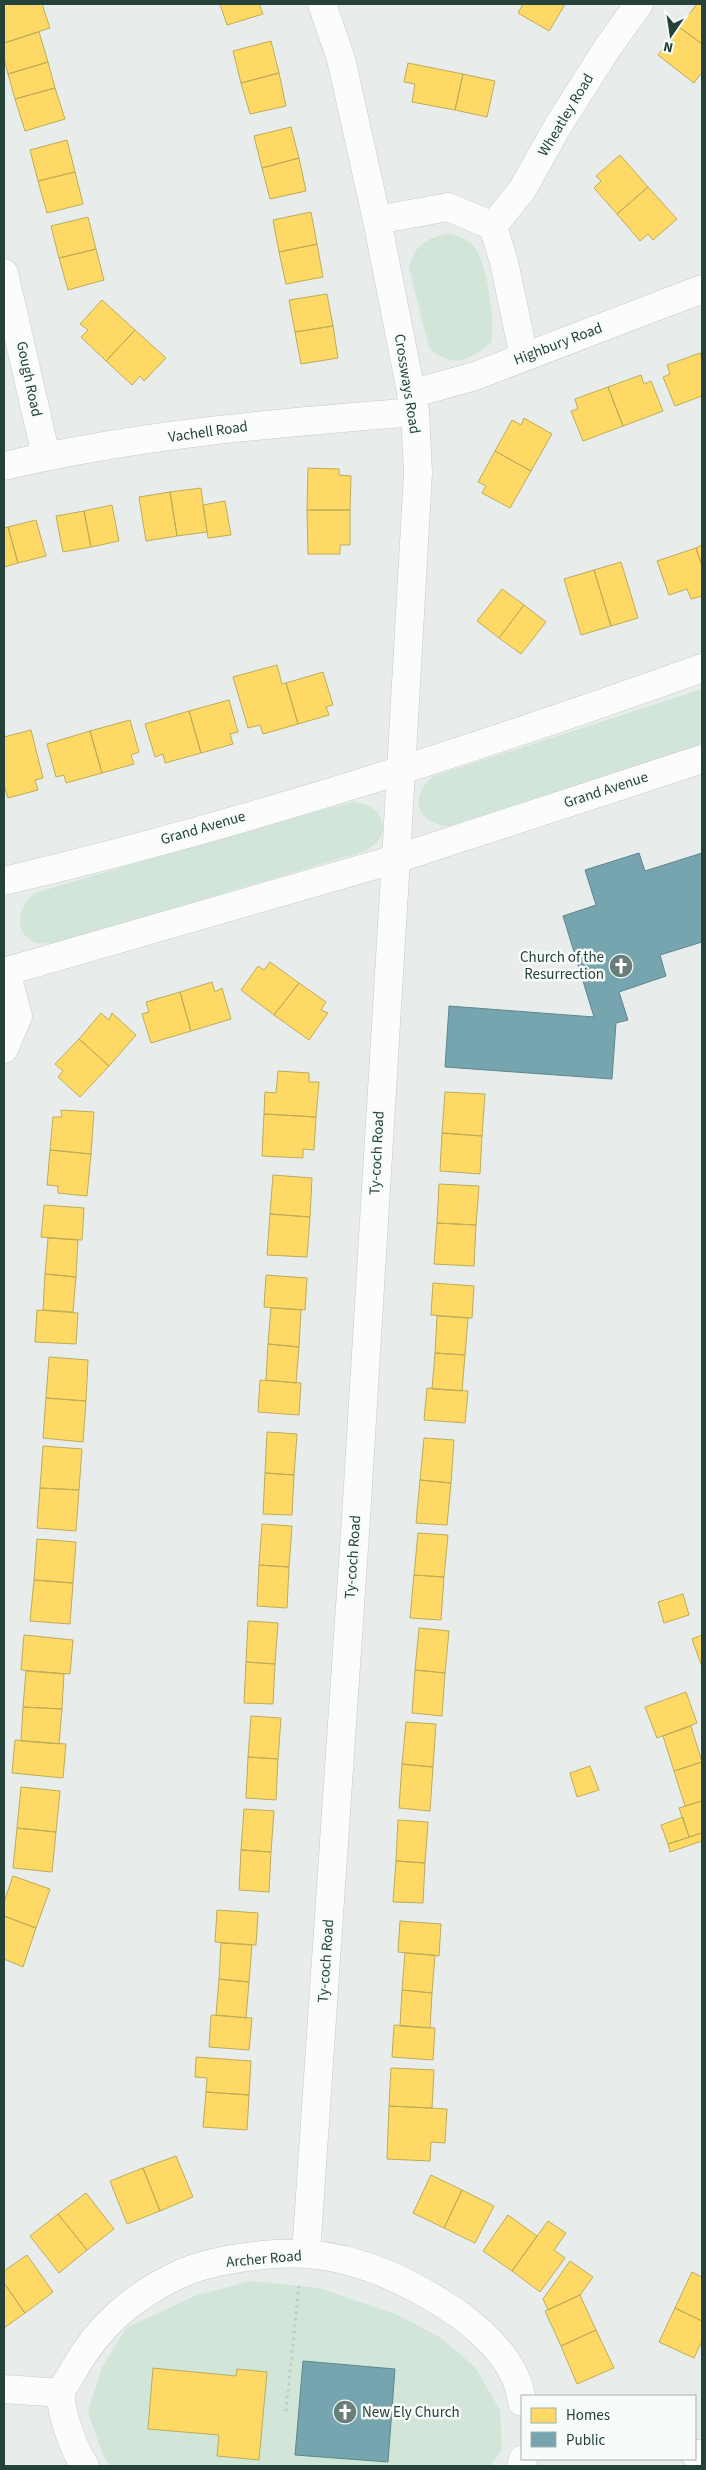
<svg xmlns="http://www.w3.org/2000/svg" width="706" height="2470" viewBox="0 0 706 2470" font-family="'Source Sans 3',sans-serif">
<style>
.green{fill:#d1e6d8}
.homes{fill:#ffd966;stroke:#bdac59}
.public{fill:#76a5af;stroke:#5d878c}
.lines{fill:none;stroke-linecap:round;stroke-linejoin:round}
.minor-casing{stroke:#c5cac8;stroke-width:29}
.tertiary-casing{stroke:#c5cac8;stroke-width:29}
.path{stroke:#c3ccca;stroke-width:3;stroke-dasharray:2.5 4;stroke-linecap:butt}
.minor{stroke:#fcfcfc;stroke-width:28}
.tertiary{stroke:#fcfcfc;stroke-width:28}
.labels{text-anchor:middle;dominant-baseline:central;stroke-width:5;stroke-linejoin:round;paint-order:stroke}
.street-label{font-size:15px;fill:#24423a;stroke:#f7fbf9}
.poi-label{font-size:15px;fill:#24423a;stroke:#f7fbf9;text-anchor:end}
</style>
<rect width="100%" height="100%" fill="#e8edeb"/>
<path class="green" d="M448,234c11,2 21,5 27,14 12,15 21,77 16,95 -23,18 -38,26 -62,5l-20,-80c5,-23 17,-30 39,-34z
M702,689v56l-253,81c-33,-2 -41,-30 -15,-50z
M353,802c32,2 42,34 12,49l-308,92c-8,0 -20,2 -27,-3 -18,-13 -9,-36 5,-47l206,-61z
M251,2281l68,7 79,27 43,23 34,29 25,43 2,40 -12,16h-379l-8,-10 -15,-44 14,-45 24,-39 71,-33z"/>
<path class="homes" d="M4,4h38l8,24 -46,15z
M220,4h39l4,10 -36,11z
M523,4h38l3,2 -15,25 -31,-18z
M697,4h5v40l-23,-17z
M679,27l23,17v28l-8,11 -36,-28z
M39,32l9,30 -40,12 -4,-16v-15z
M271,41l8,32 -38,10 -8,-32z
M48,62l7,26 -40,11 -7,-25z
M408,63l55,11 -8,36 -43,-8 3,-18 -11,-2z
M279,73l7,33 -36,8 -9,-31z
M463,74l32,7 -8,36 -32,-7z
M55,88l10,31 -40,12 -10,-32z
M291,127l8,31 -37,10 -8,-32z
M67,140l8,32 -37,9 -8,-31z
M620,155l28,32 -31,27 -23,-26 7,-7 -5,-5z
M299,158l7,33 -36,8 -8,-31z
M75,172l8,32 -36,9 -9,-32z
M648,187l29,32 -24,21 -5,-6 -8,7 -23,-27z
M311,212l6,32 -38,8 -6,-32z
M88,217l8,32 -37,9 -8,-32z
M317,244l6,33 -37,7 -7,-32z
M96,249l8,31 -36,10 -9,-32z
M327,294l6,32 -38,6 -6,-32z
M102,300l33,30 -29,31 -25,-24 7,-7 -8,-6z
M333,326l5,32 -37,6 -6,-32z
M135,330l31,28 -22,23 -4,-5 -8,9 -26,-24z
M700,353l2,6v37l-27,10 -12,-29 7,-3 -3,-9z
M641,375l3,9 7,-3 12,30 -40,15 -15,-39z
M608,387l15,39 -40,15 -12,-30 7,-2 -3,-10z
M524,418l28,16 -21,37 -36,-20 17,-31 9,5z
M495,451l36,20 -21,37 -28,-15 4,-7 -8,-4z
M308,468l31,1v6l12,1 -1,34h-43z
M201,488l6,44 -30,4 -7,-44z
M170,492l7,44 -31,5 -7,-44z
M225,501l6,34 -23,3 -5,-33z
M112,505l7,36 -28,6 -7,-36z
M307,510h43v35h-10v9h-32z
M84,511l7,36 -28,5 -7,-36z
M36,520l10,36 -28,7 -10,-36z
M8,527l10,36 -14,4v-39z
M702,545v21l-6,-18z
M696,548l6,18v30l-11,3 -4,-10 -18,6 -12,-34z
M621,562l17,56 -27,8 -17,-56z
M594,570l17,56 -30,9 -17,-56z
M502,589l22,16 -25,33 -22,-17z
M524,605l22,17 -25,32 -22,-16z
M277,665l5,19 4,-1 12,41 -35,10 -3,-9 -12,3 -15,-51z
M323,672l10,33 -7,2 3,8 -31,9 -12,-41z
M229,700l9,32 -8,2 3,10 -32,9 -12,-42z
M189,711l12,42 -36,10 -2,-9 -8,3 -10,-33z
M130,720l9,32 -8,3 3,9 -32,9 -12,-42z
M31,730l12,48 -8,2 3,10 -30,8 -4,-13v-48z
M90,731l12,42 -36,10 -2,-8 -8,2 -9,-33z
M270,962l29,21 -25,32 -33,-25 17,-24 6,4z
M212,982l3,10 7,-4 9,31 -40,12 -11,-39z
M299,983l27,19 -5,8 7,3 -19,27 -35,-25z
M180,992l11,39 -40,12 -9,-29 7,-2 -3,-10z
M101,1013l8,7 3,-7 24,22 -27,31 -30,-27z
M79,1039l30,27 -29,31 -22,-20 5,-6 -8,-7z
M278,1071l31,2v9h10l-3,35 -52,-3 1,-22 11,1z
M445,1092l40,2 -3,42 -40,-3z
M61,1110l33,2 -3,42 -41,-4 3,-33h9z
M264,1114l52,3 -2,33 -11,-1v9l-41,-2z
M442,1133l40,3 -2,38 -40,-3z
M50,1150l41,4 -4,42 -29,-3v-7l-11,-1z
M273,1175l39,3 -2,39 -40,-3z
M439,1184l40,2 -3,39 -39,-2z
M44,1205l40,3 -2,32 -41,-3z
M270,1214l40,3 -3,40 -40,-2z
M437,1223l39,2 -2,41 -40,-2z
M48,1238l30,2 -2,37 -31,-3z
M45,1274l31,3 -3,35 -30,-2z
M266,1275l41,3 -2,32 -41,-3z
M433,1283l41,3 -2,32 -41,-3z
M271,1308l30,2 -2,37 -31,-3z
M37,1310l41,3 -2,31 -41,-2z
M437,1316l31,2 -3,37 -30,-2z
M268,1344l31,3 -3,36 -30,-3z
M435,1353l30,2 -3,36 -30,-2z
M49,1357l39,3 -2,41 -40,-3z
M260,1380l41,3 -2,32 -41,-3z
M427,1388l41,3 -3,32 -41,-3z
M46,1398l40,3 -3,41 -40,-4z
M267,1432l30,2 -3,41 -29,-2z
M424,1438l30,2 -3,43 -31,-3z
M43,1446l39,3 -3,41 -39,-2z
M265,1473l29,2 -2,40 -29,-1z
M420,1480l31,3 -4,42 -31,-2z
M40,1488l39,2 -3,41 -39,-3z
M262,1524l30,2 -3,41 -30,-2z
M418,1533l30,2 -4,42 -30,-2z
M37,1539l39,3 -3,41 -39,-3z
M259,1565l30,2 -2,41 -30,-2z
M414,1575l30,2 -3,43 -31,-2z
M34,1580l39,3 -3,41 -40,-3z
M683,1594l6,21 -25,8 -6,-21z
M248,1621l30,2 -3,41 -29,-2z
M419,1628l30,3 -4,42 -30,-3z
M24,1635l49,5 -3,34 -49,-4z
M702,1635v32l-10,-28z
M246,1662l29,2 -2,40 -29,-1z
M415,1670l30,3 -3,43 -30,-3z
M26,1671l38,3 -2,35 -39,-2z
M686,1692l11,31 -40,15 -12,-31z
M23,1707l39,2 -3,35 -38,-3z
M251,1716l30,2 -3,41 -30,-2z
M406,1722l30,2 -3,43 -31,-3z
M691,1726l11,36 -28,9 -11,-35z
M15,1740l51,4 -3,34 -51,-5z
M248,1757l30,2 -2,41 -30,-2z
M702,1762v39l-17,5 -11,-35z
M402,1764l31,3 -3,44 -31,-3z
M590,1766l9,24 -22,7 -7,-24z
M21,1787l39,4 -4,41 -39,-4z
M702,1801v32l-13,4 -10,-29z
M244,1809l30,2 -3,41 -30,-2z
M683,1817l6,20 -21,7 -7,-19z
M398,1820l30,2 -3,41 -29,-2z
M17,1828l39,4 -4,40 -39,-4z
M702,1833v8l-32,11 -2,-8z
M241,1850l30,2 -2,40 -30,-2z
M396,1861l29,2 -2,40 -30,-1z
M13,1876l37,13 -14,39 -32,-12v-14z
M217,1910l41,3 -2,32 -41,-3z
M4,1916l32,12 -13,39 -19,-8z
M400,1921l41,3 -2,32 -41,-4z
M221,1943l31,2 -3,37 -30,-3z
M405,1953l30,2 -3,38 -30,-3z
M219,1979l30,3 -3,36 -30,-3z
M402,1990l30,3 -2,35 -30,-2z
M211,2015l41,3 -3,32 -40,-3z
M394,2025l41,3 -2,32 -41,-3z
M196,2057l55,4 -2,34 -43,-3 1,-14 -12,-1z
M391,2068l43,2 -2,38 -43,-2z
M206,2092l43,3 -2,35 -44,-3z
M389,2106l58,3 -2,34 -14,-1 -1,19 -43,-2z
M176,2156l17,41 -33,14 -17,-43z
M143,2168l17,43 -33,13 -17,-43z
M431,2175l31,15 -18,38 -31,-15z
M462,2190l32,16 -19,37 -31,-15z
M86,2193l28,36 -27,21 -29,-36z
M58,2214l29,36 -28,23 -29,-37z
M508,2215l29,21 -25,35 -29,-20z
M548,2221l18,12 -12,17 11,8 -25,34 -28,-21z
M27,2255l26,37 -28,21 -21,-30v-12z
M570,2261l23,16 -13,18 -32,15 -5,-11z
M692,2272l10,5v44l-27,-13z
M4,2283l21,30 -21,15z
M580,2295l16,35 -35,16 -16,-35z
M675,2308l27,13v20l-8,17 -35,-16z
M596,2330l18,38 -37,16 -16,-38z
M153,2368l83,8 1,-7 30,3 -8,88 -42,-4 2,-21 -71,-6z"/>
<path class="public" d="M639,853l6,18 57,-18v89l-42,13 6,21 -47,16 9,28 -12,3 -4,56 -167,-12 4,-61 145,11 -31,-101 33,-11 -11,-35z
M303,2361l92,8 -7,93 -93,-7z"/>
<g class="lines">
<g class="minor-casing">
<path id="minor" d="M377,220l71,-13 45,19 11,36 20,95
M493,226l29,-36 37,-66 49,-77 31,-43
M4,273l42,183
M411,394l64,-18 227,-87
M4,466c135,-32 273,-43 411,-54
M4,1049l14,-33 -12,-45
M306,2254l50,-736 40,-659
M4,2389l57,4
M695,2454h7
M85,2466c-11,-16 -24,-52 -24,-71 0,-7 9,-17 12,-24 25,-45 60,-75 107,-97 32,-15 92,-22 127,-20 55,4 105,29 150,59 29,21 61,51 65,89
M521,2466l2,-7"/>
</g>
<g class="tertiary-casing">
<path id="tertiary" d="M322,4l19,55 36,161 38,192 3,61 -22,386
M4,881c237,-56 469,-131 698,-213
M4,972l392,-113 306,-100"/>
</g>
<path class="path" d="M286,2411l13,-126"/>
<use href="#minor" class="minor"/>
<use href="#tertiary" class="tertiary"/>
</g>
<defs>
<g id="church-disc" transform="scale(1.25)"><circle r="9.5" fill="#697e78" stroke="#f7fbf9"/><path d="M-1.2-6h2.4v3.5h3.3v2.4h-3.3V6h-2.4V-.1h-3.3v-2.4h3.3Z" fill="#fff"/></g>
</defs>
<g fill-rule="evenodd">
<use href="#church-disc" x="621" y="966"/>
<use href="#church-disc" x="345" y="2412"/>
</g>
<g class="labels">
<g class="street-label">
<text transform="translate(566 115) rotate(-59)">Wheatley Road</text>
<text transform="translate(558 344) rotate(-21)">Highbury Road</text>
<text transform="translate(29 379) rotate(78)">Gough Road</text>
<text transform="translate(407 384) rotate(81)">Crossways Road</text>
<text transform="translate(208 432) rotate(-8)">Vachell Road</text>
<text transform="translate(606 790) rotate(-18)">Grand Avenue</text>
<text transform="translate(203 828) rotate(-16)">Grand Avenue</text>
<text transform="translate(377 1153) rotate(-87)">Ty-coch Road</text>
<text transform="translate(353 1557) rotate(-86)">Ty-coch Road</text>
<text transform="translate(326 1961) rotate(-86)">Ty-coch Road</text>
<text transform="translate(264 2259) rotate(-5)">Archer Road</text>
</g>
<g class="poi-label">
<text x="604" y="957">Church of the<tspan x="604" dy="17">Resurrection</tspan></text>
<text x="362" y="2412" text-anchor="start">New Ely Church</text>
</g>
</g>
<rect width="706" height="2470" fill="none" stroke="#24423a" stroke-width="10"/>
<rect x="521" y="2395" width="175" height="65" fill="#f7fbf9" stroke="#a3b1ad"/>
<rect x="531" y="2408" width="25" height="15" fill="#ffd966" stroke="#a3b1ad"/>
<text x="566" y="2420" font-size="15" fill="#24423a">Homes</text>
<rect x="531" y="2432" width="25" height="15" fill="#76a5af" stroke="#a3b1ad"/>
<text x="566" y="2445" font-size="15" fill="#24423a">Public</text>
<g transform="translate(671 35) rotate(193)" stroke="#f7fbf9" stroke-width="4" paint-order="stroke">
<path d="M0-4L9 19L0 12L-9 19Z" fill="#24423a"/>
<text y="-8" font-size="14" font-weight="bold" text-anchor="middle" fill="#24423a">N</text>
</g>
</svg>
